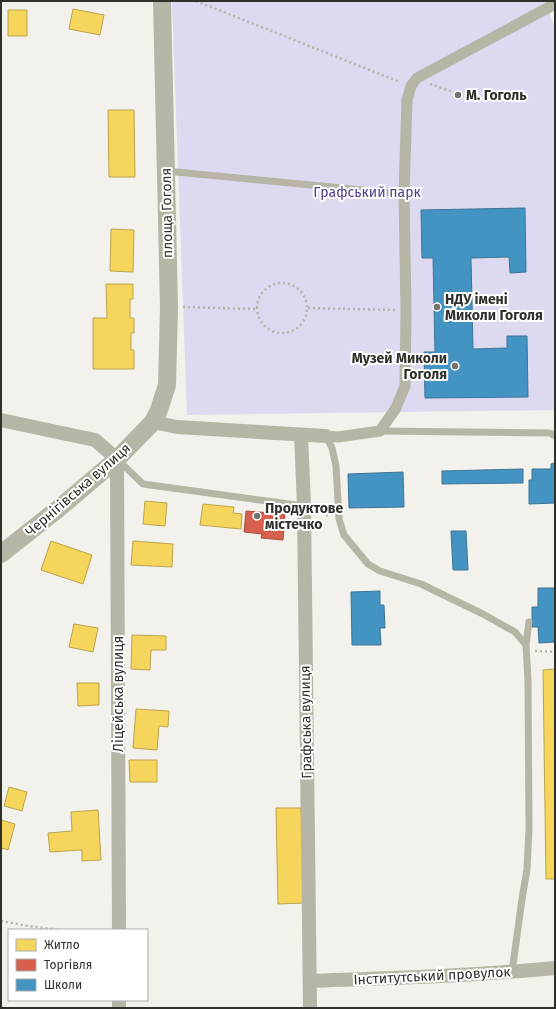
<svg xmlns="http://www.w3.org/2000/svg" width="556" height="1009" viewBox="0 0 556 1009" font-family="'Fira Sans',sans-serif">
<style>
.green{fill:#dcd9f0}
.homes{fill:#f6d55c;stroke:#bba44d}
.shops{fill:#d6604d;stroke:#a45243}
.schools{fill:#4393c3;stroke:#3d7595}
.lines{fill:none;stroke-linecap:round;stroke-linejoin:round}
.path{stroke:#b6b5aa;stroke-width:2.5;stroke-dasharray:2 3;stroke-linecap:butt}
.service{stroke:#b6b5a6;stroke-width:7}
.pedestrian{stroke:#b6b5a6;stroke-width:11}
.minor{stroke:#b6b5a6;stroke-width:14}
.tertiary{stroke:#b6b5a6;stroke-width:18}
.poi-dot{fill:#74746e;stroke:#fff;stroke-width:1.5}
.labels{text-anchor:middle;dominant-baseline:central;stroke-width:4;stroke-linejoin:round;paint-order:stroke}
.poi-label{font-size:14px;font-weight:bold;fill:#30302b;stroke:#fff;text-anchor:start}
.park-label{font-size:14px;fill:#503d8f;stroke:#fff}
.street-label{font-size:14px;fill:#30302b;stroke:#fff}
</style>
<rect width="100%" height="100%" fill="#f2f1eb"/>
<path class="green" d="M172,1h376l2,14 5,14v381l-368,5z"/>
<path class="homes" d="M73,9l31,6 -4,20 -31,-6z
M8,10h19v26h-19z
M108,110h26l1,67h-26z
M111,229l23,1 -1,42 -23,-1z
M106,284h27v15h-3v19h4v15h-3v17h3v19h-41v-51h14z
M145,501l22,2 -2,23 -22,-2z
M203,504l31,3 -1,6 9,1 -1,15 -41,-4z
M51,541l41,14 -9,29 -42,-14z
M133,541l40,3 -1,23 -41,-2z
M74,624l24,4 -5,24 -24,-5z
M132,635l34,1v14h-15l-1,20 -19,-1z
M555,669v210h-9l-3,-209z
M77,683h22v22l-21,1z
M136,709l33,2 -1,16 -9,-1 -2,24 -24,-2z
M129,760h28v22h-27z
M9,787l18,5 -5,19 -18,-5z
M276,808h25l3,95 -26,1z
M98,810l3,50 -19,1v-11l-32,2 -2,-19 24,-2 -1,-19z
M1,820l14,4 -7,26 -6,-2 -1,5z"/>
<path class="shops" d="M246,511l39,3 -2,26 -22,-2 1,-4 -18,-2z"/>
<path class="schools" d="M525,208l1,64 -16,1 -1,-16 -38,1 2,91 34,-1v-12h20l1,61 -103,1 -1,-46h11l-2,-94h-11l-1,-48z
M555,463v40l-26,1v-24h3v-11h19v-5z
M523,469v14l-81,1v-13z
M403,472l1,35 -55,1 -1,-34z
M451,531h15l2,39h-15z
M538,588h17v54l-16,1 -1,-16h-6v-20h6z
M380,591v14h4l1,23h-5l1,17h-29l-1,-53z"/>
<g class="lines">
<path class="path" d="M196,1l204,81
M430,84l23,8
M257 308a25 25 0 1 1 50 0a25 25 0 1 1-50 0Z
M183,307l74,2
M308,308l87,2
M317,511l12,5
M535,651l20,1
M1,921l28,5 31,4"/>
<path class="service" d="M166,171l238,23
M380,431l170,2 5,3
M326,436l6,12 4,18 3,53 5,16 24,29 12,7 41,13 62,30 32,18 11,13
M117,459l26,25 161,22
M512,972l10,-73 5,-30 2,-41 -1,-148 -2,-35 3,-23"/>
<path class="pedestrian" d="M326,436l12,1 42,-6 16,-23 9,-22 1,-76 -2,-116 3,-94 4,-14 6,-8 138,-74"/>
<path class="minor" d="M1,420l94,20 22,19 2,471
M153,422l24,5 149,9
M301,435l3,71 6,502
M310,981c82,-3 163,-5 245,-13
M119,1008v-8"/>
<path class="tertiary" d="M1,554l57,-45 59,-50 36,-37 6,-12 8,-25 2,-78 -7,-306"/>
</g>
<g class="poi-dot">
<circle cx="458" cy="95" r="4"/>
<circle cx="437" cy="307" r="4"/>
<circle cx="455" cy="366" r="4"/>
<circle cx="257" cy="516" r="4"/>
</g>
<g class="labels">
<g class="poi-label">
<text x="466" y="95">М. Гоголь</text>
<text x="445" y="299">НДУ імені<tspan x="445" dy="16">Миколи Гоголя</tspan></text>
<text x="447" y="358" text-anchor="end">Музей Миколи<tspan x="447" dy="16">Гоголя</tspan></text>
<text x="265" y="508">Продуктове<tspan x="265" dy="16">містечко</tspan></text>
</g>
<g class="park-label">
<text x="367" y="192">Графський парк</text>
</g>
<g class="street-label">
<text transform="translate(167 213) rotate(-91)">площа Гоголя</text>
<text transform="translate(78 490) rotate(-41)">Чернігівська вулиця</text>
<text transform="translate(118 694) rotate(-90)">Ліцейська вулиця</text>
<text transform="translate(306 722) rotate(-91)">Графська вулиця</text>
<text transform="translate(432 976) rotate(-3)">Інститутський провулок</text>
</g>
</g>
<rect width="556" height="1009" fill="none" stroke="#30302b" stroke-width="4"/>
<rect x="8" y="929" width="140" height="72" fill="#ffffff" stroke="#acacaa"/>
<rect x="16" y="939" width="20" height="12" fill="#f6d55c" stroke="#acacaa"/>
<text x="44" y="949" font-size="12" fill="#30302b">Житло</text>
<rect x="16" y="959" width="20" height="12" fill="#d6604d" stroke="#acacaa"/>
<text x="44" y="969" font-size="12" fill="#30302b">Торгівля</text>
<rect x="16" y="979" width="20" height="12" fill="#4393c3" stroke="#acacaa"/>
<text x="44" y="989" font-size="12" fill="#30302b">Школи</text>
</svg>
